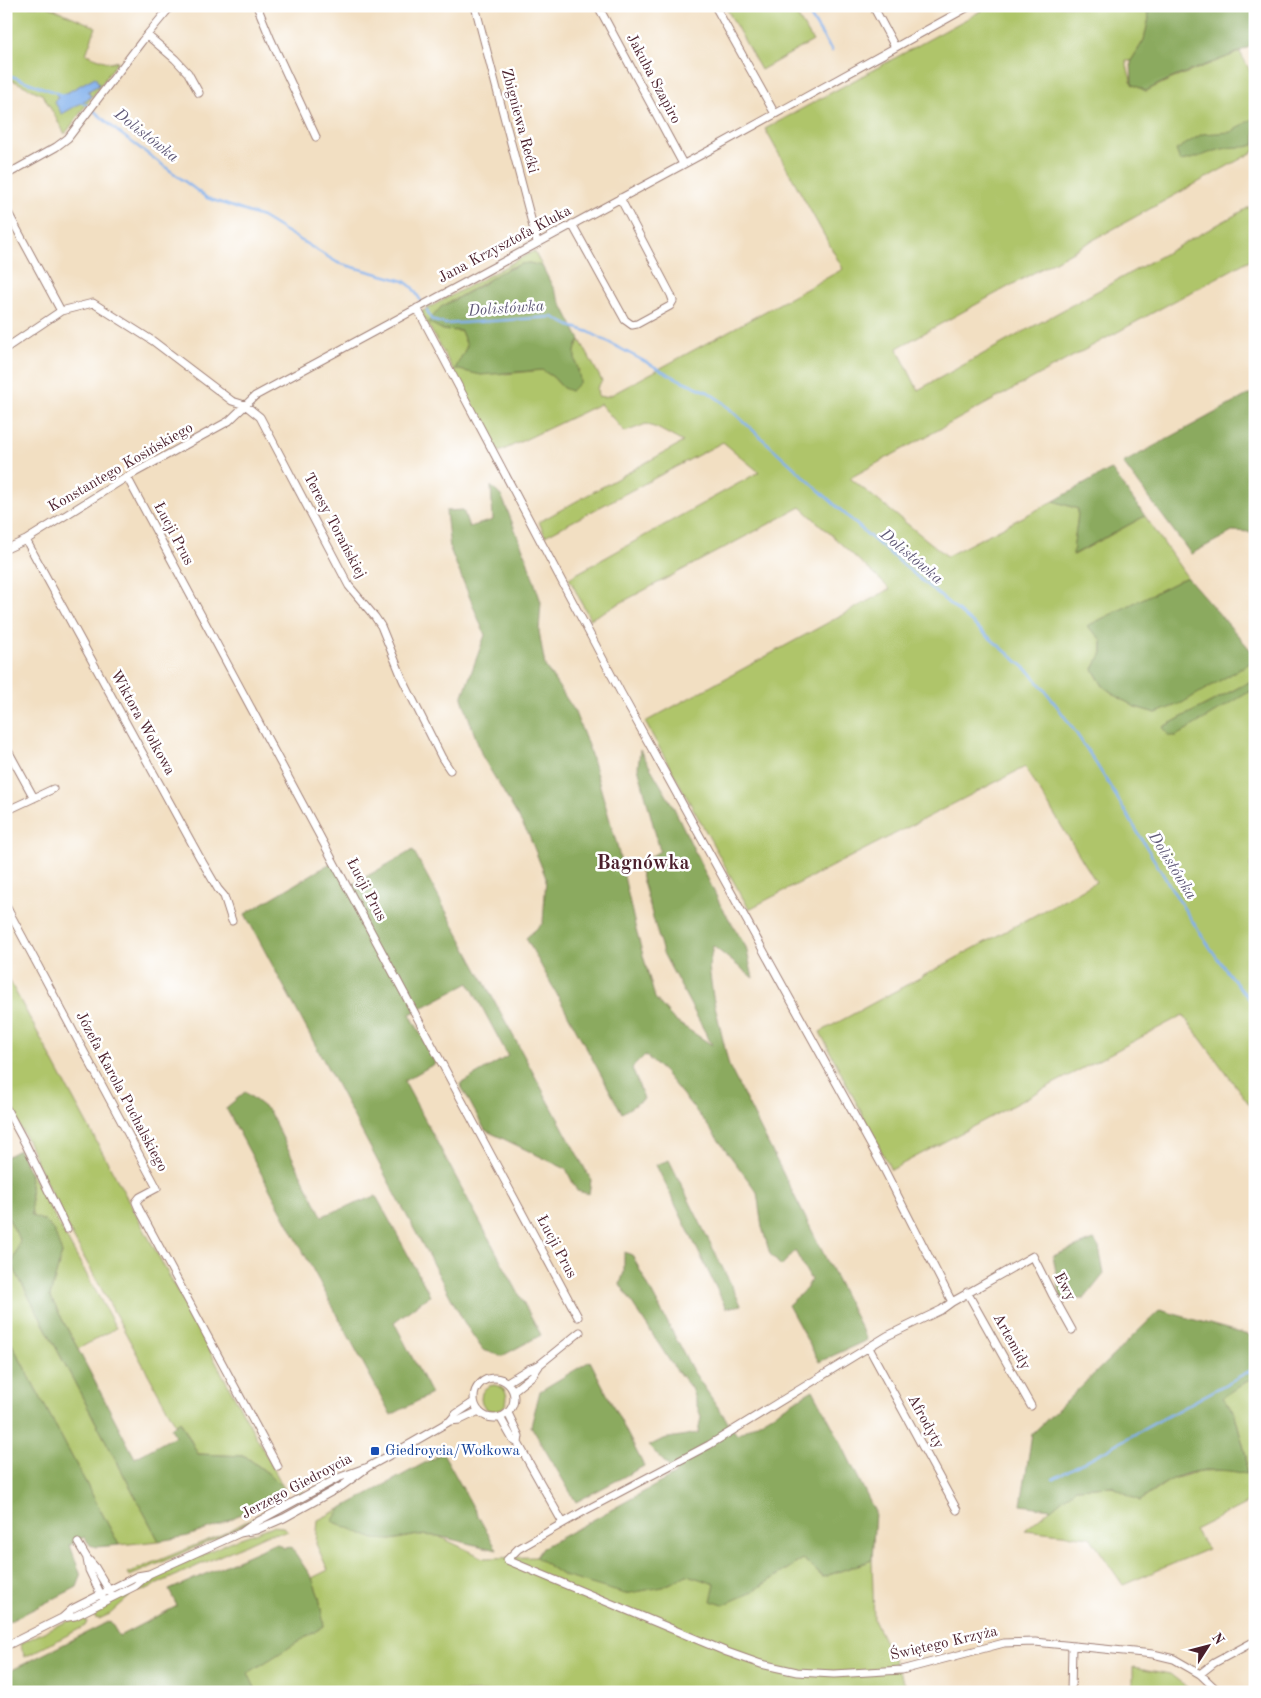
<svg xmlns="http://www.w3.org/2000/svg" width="1261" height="1698" viewBox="0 0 1261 1698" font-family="'Old Standard TT',serif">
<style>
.green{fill:#afc56a;stroke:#7c724a}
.forest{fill:#8baa5e;stroke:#6a6444}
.water{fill:#82b1ec;stroke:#66688c}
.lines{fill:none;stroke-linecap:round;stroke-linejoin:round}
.stream{stroke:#82b1ec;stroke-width:2.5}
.street-casing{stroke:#9e7f76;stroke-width:9}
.street{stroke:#fff;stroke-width:7}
.transit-dot{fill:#1a4fb4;stroke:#fff;stroke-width:2}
.labels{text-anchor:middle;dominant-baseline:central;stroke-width:5;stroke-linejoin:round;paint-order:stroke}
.street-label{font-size:15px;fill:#4a1f2b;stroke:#fff}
.transit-label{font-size:15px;fill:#164399;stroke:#fff;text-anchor:start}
.water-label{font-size:16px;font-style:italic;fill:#605978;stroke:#fff}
.district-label{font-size:20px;font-weight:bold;fill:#4a1f2b;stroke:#fff}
</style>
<rect width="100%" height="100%" fill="#fff"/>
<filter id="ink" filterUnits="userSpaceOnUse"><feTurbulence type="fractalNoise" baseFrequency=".02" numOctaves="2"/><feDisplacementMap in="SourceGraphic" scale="10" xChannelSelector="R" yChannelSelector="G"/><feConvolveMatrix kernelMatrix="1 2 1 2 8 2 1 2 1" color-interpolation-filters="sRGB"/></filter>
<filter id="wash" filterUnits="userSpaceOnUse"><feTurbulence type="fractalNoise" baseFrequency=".0096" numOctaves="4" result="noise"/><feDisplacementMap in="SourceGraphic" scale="20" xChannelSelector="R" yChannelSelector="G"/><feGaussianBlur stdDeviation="1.12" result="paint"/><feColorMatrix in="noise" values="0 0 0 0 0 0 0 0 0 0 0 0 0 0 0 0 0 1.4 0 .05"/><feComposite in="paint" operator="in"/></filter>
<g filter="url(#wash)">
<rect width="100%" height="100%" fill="#f2dfc2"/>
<path class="green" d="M6,6h41l49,21 -10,27 24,9 8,-2 -53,73 -22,-39 -37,-18z
M725,6h66l22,35 -52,29z
M990,6h155l4,12 -5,22 -13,21h-5l6,23 14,7 23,-11 71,-28 15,28v71l-358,197 21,42 337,-186v53l-405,221 97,78 107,-55 24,8c0,16 -5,30 -4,46l71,-39 42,61 -99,49 14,14v13l-9,16 10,17 12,9 20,12 21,6 26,-11 73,-42v19l-92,48 86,-35 6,1v168l-5,3 5,23v225l-72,-97 -292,155 -71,-138 276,-150 -71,-115 -276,142 -104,-187 245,-133 -89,-82 -211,112 -21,-41 190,-106 -36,-30 -178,94 -6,-14 144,-80 -24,-13 -13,-5 -21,8 -25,-28 -101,48 -78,-140 113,-61 8,15 -13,-3 -18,4 -70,40 2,23 18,1 6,15 -11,22 48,6 38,-4 11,7 10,11 16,-17c-5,-12 -7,-19 1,-31l22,41 -5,7 1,8 6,1 7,-2 232,-126 -78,-140z
M6,976h1l278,514 -16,-16 -24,-18 -47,-2 -17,-32 -5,3 -114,-208 -35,-77 -21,-38z
M29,1170l87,158 -38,21 -28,-53 12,-43 -17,-32 -13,-5z
M6,1214l14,26 -8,25 147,276 -40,4 -113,-212z
M1255,1378v121l-61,31 14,19 -85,36 -33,-48 -65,-7 51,-42 36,-2 28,15 30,-21 30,-9 30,-1 16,4v-18l-12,-45 -13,-13 25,-16z
M481 1398a13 13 0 1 1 26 0a13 13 0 1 1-26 0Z
M304,1490l-2,5 -78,40 -94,41 -2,-3 97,-40z
M342,1508l-10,13 59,19 27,-5 20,1 46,22 52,-1 28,19 99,11 24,-12 63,18 53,-34 20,18 49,-17 2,60 35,72h-652l-10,-19 77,-47 -5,-29 -7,-19 16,-8 -12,-26 2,-24z
M273,1526l10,1 5,4 -6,2 -14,1 -126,57h-4l-2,-3 29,-17 65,-29z
M129,1593v4l-19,17 -11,5 -4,-1 -4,-7z
M84,1615l3,7 -2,4 -60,31 -5,-13 36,-18z
M1133,1667l37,7 23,18h-60z"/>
<path class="forest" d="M1145,6h110v38c-35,19 -75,27 -109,47l-14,-7 -1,-23 13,-21 5,-22z
M1252,119l3,3v22c-8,5 -18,2 -28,4 -16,3 -30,11 -47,13l-4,-11 26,-16 29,-2z
M529,263l13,3 38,74c-11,16 -1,25 0,42l-9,9 -8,-3 -10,-11 -11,-7 -61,5 -26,-6 12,-23 -6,-15 -18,-1 -15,-8 13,-15 42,-23 16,-11 22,-9z
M1255,391v139l-5,2 -16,-1 -43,23 -68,-91z
M1111,469l34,47 -72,39c0,-16 5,-30 5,-46l-24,-8z
M491,486l11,11 24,60 15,45 -2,29 6,35 29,44 15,38 28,97 19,85 19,68 20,23 37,24 -49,-92 -25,-89 22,-13 -22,-84 2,-17 34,58 46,96 26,43 7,31 -40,-32 -4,21 4,30 16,69 138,274 -48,22 -31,-57 18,-16 5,-9 -16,-29 -14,15 -11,-12 -8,-27 -5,-35 -52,-70 -41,-50 -19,-17 -13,13 12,31 -22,14 -96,-175 17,-15 3,-45 -17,-43 -47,-79 -20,-58 23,-63 -35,-86 -4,-38 17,-1 6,17 24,-7z
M1187,577l68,78v5l-73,43 -26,10 -21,-6 -20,-12 -12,-9 -10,-17 9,-16v-13l-15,-14z
M1255,679v14l-6,-1 -73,44h-7l-6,-9z
M413,850l178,330 -2,14 -12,-3 -11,-22 -81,-39 -25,-46 48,-28 -39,-73 -59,31 26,49 -32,18 137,254 -39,21 -19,-6 -18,-26 -220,-410 89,-53 14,26z
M245,1092l24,19 53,105 54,-20 54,99 -36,27 37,72 -40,21 -165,-307z
M19,1150l10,20 3,46 13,5 9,10 8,22 -12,43 85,162 40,-22 -4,-8 9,-7 18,33 47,2 24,18 16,16 -65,35 -32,11 -29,5 -147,-276 8,-25 -14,-26v-57z
M669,1160l72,145 -15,3 -70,-143z
M1094,1240l5,8 5,26 -20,25h-23l-8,-43z
M624,1252l8,3 61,116 44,64 76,-45 22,41 40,81 -3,48 -49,17 -20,-18 -53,34 -27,12 -12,-4 4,-17 -28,-9 -24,12 -38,7 -61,-18 -28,-19 6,-9 134,-74 -27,-28 14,-7 35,-6 3,-16 -10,-29 -20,-25 -51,-79 4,-12z
M1160,1310l95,27v41l-9,4 -24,16 12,13 12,45v18c-25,-6 -54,-6 -77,7 -10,5 -19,13 -29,20l-28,-15 -36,2 -25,21 -30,-4 11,-71z
M6,1333l113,212 -23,2 -6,-2 -6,-8 -14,8 11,31 -4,11 -71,36z
M590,1361l54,105 -68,36 -45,-76 9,-35z
M443,1453l54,97 -59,-14 -20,-1 -27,5 -17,-1 -42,-18 10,-13z
M276,1543l8,5 7,-1 21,31 7,19 5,29 -76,47 9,19h-251v-19l104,-52 9,15 58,-30 -8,-16z"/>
<path class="water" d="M95,77l4,8 -11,6 3,6 -29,17 -8,-13 4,-3 -3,-6 8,3z"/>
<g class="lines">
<path class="stream" d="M804,6l28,45
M6,74l59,22
M79,101l8,4
M93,110l24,21 90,67 55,19 76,46 66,18 8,6 9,14
M427,310c4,13 6,10 18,14l108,-7 17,9 19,6 89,47 30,13 13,9 147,134 162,137c63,74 106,163 159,244 20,30 41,63 66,89
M1053,1479l202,-111"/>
</g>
</g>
<g filter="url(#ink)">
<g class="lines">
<g class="street-casing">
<path id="street" d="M257,6l14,34 45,97
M475,6l62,236
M598,6l85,158
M715,6l60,108
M873,6l22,41
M147,35l28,24 13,14 11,20
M6,175l50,-28 12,-9 74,-97 29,-35
M6,209l55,102
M572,224l53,96 7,5 5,-1 33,-18 3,-5 -2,-6 -51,-97
M417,308l204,385 263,476 68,133 -11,8 -54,26 -178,109 -123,65 -68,39 -11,11 220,92 34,12 36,8 37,2 68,-4 102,-27 31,-1 118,12 21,5 26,15 19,18
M6,348l55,-37 32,-8 60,38 79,60 13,4 15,12 89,169 26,31 6,9 22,54 39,78 8,12
M127,477l451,840
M26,540l174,318 18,31 6,7 8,25
M6,549l20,-9 101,-63 102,-56 26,-25 455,-246 260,-144
M6,747l28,51
M6,811l47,-22
M6,906l151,282 -17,9 -4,5 3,7 139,258
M6,1108l20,37 41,84
M967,1292l64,114
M952,1302l81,-46 19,38 20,36
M869,1348l88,162
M474 1398a20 20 0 1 1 40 0a20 20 0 1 1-40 0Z
M507,1382l21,-13 11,-4 41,-33
M513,1391l20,-16 6,-9
M508,1413l11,23 -1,7
M500,1417l13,23 5,3 45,80
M450,1421l6,-7 18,-12
M242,1532l11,-8 85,-46 27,-10
M78,1543l9,15 8,9 15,25
M87,1559l2,11 13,27
M62,1618l13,-2 60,-30 14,-12
M6,1646l56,-28 10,-9 65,-33 12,-2 91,-41 16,-3 28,-12 58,-32 26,-19 42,-23 40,-23 10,-1 19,-9
M1200,1674l14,-11 41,-22
M1071,1692l1,-46"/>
</g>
<use href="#street" class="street"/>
</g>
</g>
<rect class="transit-dot" x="370" y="1446" width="10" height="10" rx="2.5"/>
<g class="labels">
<g class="street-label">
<text transform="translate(653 79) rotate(62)">Jakuba Szapiro</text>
<text transform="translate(519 121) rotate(75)">Zbigniewa Rećki</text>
<text transform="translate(505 245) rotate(-28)">Jana Krzysztofa Kluka</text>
<text transform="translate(121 468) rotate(-30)">Konstantego Kosińskiego</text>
<text transform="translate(334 526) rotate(62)">Teresy Torańskiej</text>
<text transform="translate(173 534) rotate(62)">Łucji Prus</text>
<text transform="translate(142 723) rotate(61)">Wiktora Wołkowa</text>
<text transform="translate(366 890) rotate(62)">Łucji Prus</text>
<text transform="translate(121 1092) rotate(62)">Józefa Karola Puchalskiego</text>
<text transform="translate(556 1247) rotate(62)">Łucji Prus</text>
<text transform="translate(1064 1287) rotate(62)">Ewy</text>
<text transform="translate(1011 1342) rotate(61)">Artemidy</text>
<text transform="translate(925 1422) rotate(61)">Afrodyty</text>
<text transform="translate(297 1487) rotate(-28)">Jerzego Giedroycia</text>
<text transform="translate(944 1644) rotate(-13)">Świętego Krzyża</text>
</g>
<g class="transit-label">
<text x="385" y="1451">Giedroycia/Wołkowa</text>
</g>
<g class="water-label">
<text transform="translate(146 136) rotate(38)">Dolistówka</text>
<text transform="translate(506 309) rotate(-4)">Dolistówka</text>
<text transform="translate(911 557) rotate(40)">Dolistówka</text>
<text transform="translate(1172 866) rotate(58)">Dolistówka</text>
</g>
<g class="district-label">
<text x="643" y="864">Bagnówka</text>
</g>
</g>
<rect width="1261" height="1698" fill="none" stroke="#fff" stroke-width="25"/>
<g transform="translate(1208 1646) rotate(54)" stroke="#ffffff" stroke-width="4" paint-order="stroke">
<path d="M0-4L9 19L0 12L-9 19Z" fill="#4a1f2b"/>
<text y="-8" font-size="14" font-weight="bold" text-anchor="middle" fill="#4a1f2b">N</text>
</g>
</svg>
